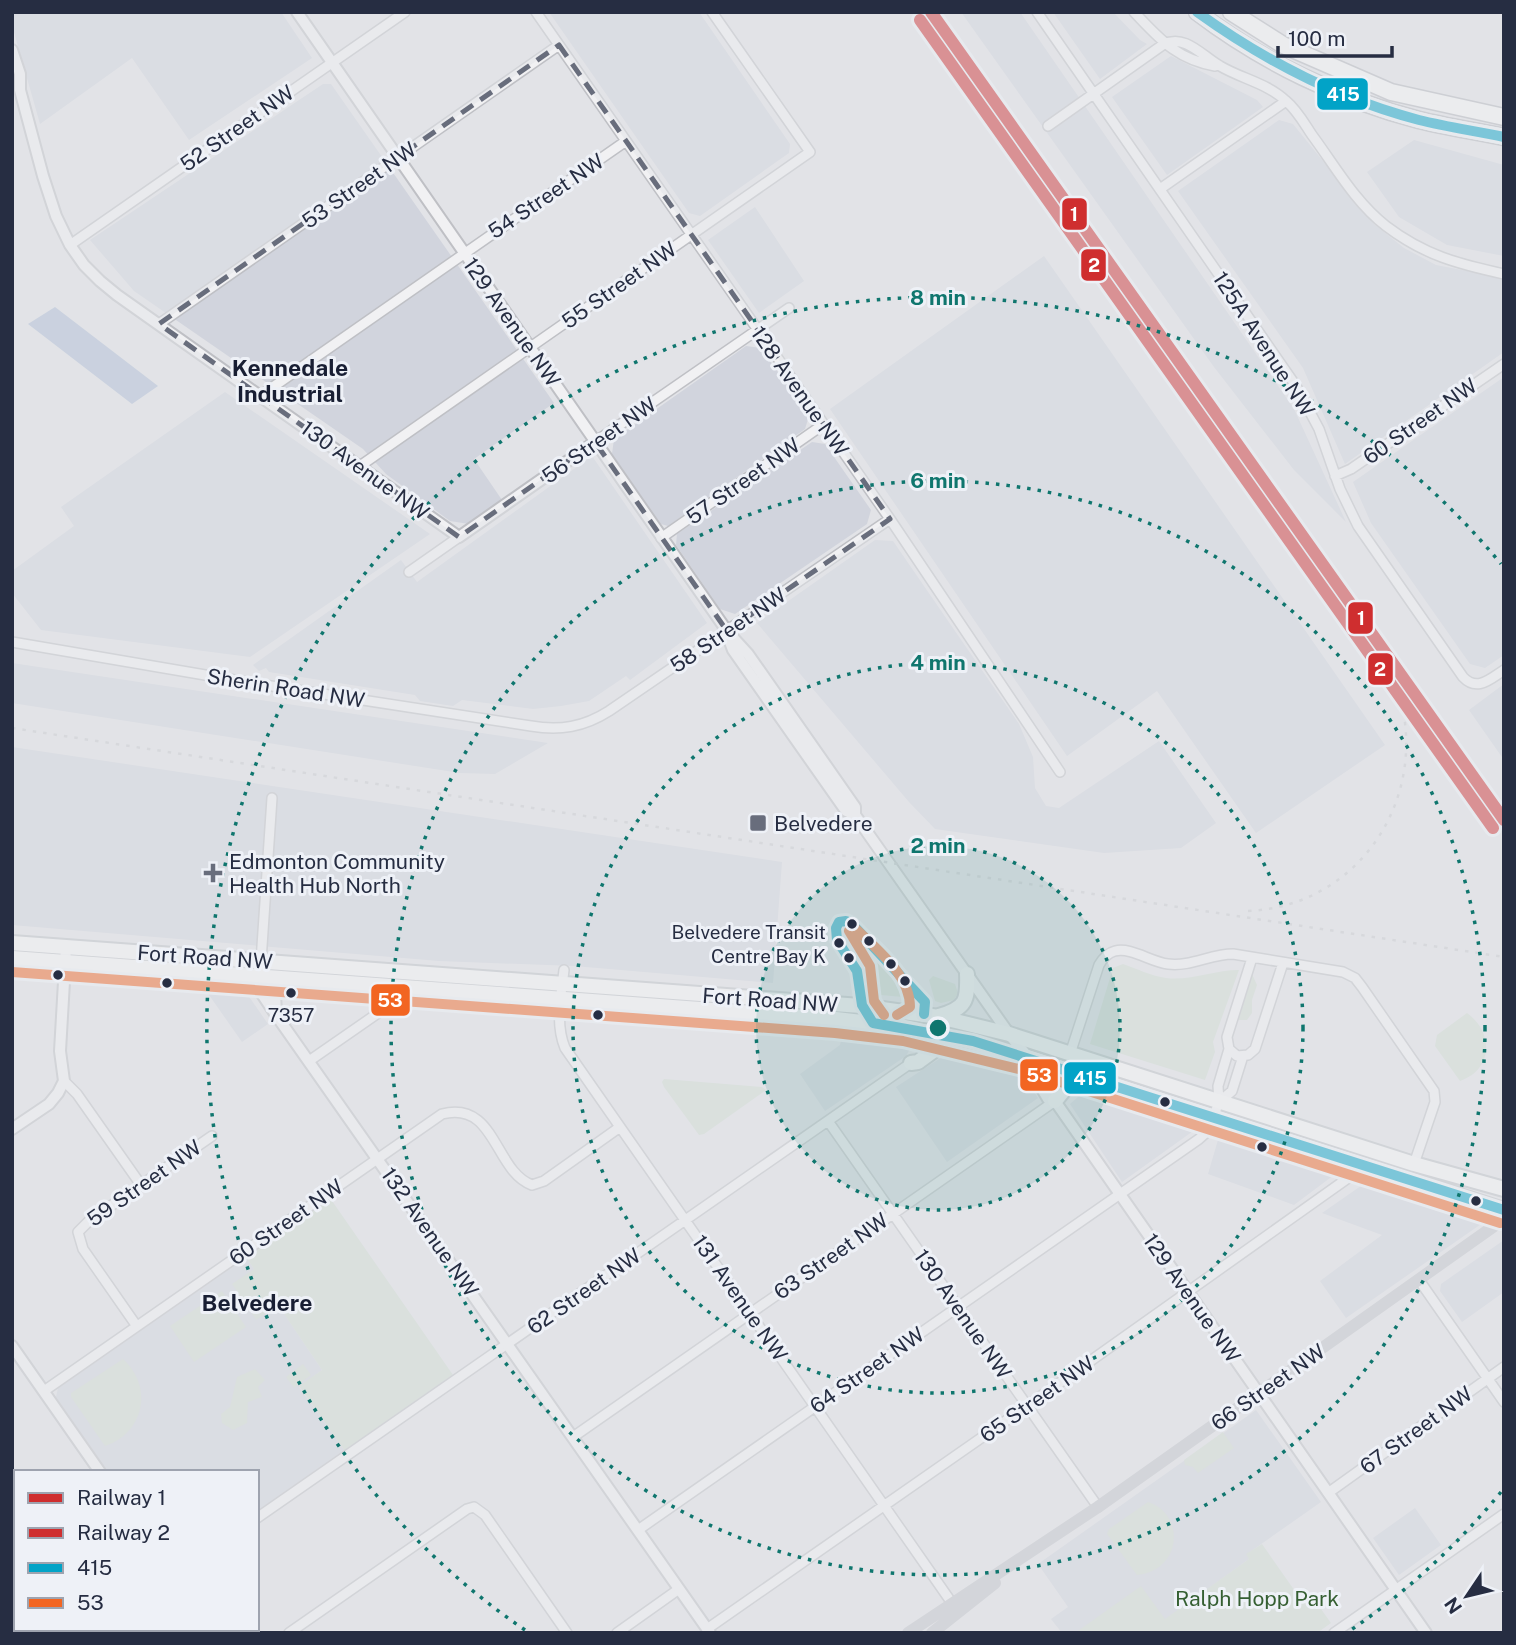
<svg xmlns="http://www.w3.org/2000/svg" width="1516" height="1645" viewBox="0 0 1516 1645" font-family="'Public Sans',sans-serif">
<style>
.built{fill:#d1d4dd}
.green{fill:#d0dbd1}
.water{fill:#adbbd5}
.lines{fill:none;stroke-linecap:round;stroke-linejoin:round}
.minor-casing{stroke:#bfc0c5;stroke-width:12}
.tertiary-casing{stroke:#bfc0c5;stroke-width:14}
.primary-casing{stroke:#bdc0c5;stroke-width:18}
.motorway-casing{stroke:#b4b6bc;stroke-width:19}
.minor{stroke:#f1f1f3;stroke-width:9}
.tertiary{stroke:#f1f1f3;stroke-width:10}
.secondary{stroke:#c2c3c9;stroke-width:12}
.primary{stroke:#f5f5f6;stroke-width:14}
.motorway{stroke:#f5f5f6;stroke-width:16}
.rail{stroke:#c9cbcf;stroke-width:2.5;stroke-dasharray:3.5 7;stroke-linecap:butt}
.bus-1-casing{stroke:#eef1f7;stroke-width:16}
.bus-2-casing{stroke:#eef1f7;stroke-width:16}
.bus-1{stroke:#02a3c7;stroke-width:10}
.bus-2{stroke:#f26522;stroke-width:10}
.rail-1-casing{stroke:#eef1f7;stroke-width:18}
.rail-2-casing{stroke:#eef1f7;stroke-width:18}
.rail-1{stroke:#cf2e2f;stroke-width:12}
.rail-2{stroke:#cf2e2f;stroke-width:12}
.marked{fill:none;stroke:#686d7c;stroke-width:5;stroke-dasharray:14 9;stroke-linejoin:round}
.ring{fill:none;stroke:#0f766e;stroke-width:3.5;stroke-dasharray:3.5 7}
.poi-dot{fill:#686d7c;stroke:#eef1f7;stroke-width:2.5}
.bus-dot{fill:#262d42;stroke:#eef1f7;stroke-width:2.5}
.labels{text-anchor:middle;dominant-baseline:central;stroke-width:6;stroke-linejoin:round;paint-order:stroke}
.bus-label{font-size:19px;fill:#262d42;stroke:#eef1f7;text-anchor:end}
.street-label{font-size:21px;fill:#262d42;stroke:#eef1f7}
.poi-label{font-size:21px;fill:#262d42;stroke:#eef1f7;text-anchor:start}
.park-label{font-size:21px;fill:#355f32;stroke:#eef1f7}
.neighbourhood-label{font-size:23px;font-weight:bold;fill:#181e33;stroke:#eef1f7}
.centre{fill:#0f766e;stroke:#eef1f7;stroke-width:3.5}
.ring-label{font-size:21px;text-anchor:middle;font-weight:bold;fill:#0f766e;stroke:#eef1f7;stroke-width:6;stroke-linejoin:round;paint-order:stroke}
.line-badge{stroke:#eef1f7;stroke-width:2.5}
.badge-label{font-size:19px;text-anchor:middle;font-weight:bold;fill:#fff}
</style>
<rect width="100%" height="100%" fill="#e2e3e7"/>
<path class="built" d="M12,12h269l31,46 -123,82 -57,-82 -92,66 -28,-99z
M549,12h150l91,132 -1,9 -89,63 -11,-3z
M961,12h59l274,397 52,113 -52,-52 -80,-103z
M1053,12h60l27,28 7,4 -47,35z
M1171,56l86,44 6,7 -96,68 -55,-78z
M323,84h8l223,319 -80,56 28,41 -33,24 -19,-3 -64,-47 -23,-25 -229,-158 -44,-51z
M1279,120l14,4 81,100 30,24 32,17 68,13v74l-159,112 -42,-96 -125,-177z
M1414,140l90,25v91l-57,-11 -48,-28 -32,-45z
M755,207l49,74 -45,32 -51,-73z
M1044,256l341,489 -129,88 -99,-142 -90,65 -237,-347z
M746,346l15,2 48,68 -4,13 -137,97 -7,-2 -49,-70 2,-15z
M1504,377v278l-19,13 -15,-4 -99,-141 -18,-41z
M225,392l205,142 -180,123 -209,-27 -29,-37v-22l62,-45 -13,-19z
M812,442l13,2 46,66 -4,14 -132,90 -15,-5 -44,-64 1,-11z
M592,456l115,167 -77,57 -4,-4 -37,25 -28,5 -28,3 -71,-9 -9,6 -33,-5 -5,-6 -146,-23 -3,-4 -7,3 -6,-6 148,-105 16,22z
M875,540l18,1 126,183 14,33 2,31 11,18 13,2 100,-67 57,82 -35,25 -77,5 -169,-24 -26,-27 -152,-179z
M12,663l536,80 -53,31 -35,-1 -448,-70z
M1504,684v76l-35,-50z
M12,747l770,115 -9,121 -199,-17 -135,-5 -427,-36z
M202,985l41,3 25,36 -26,18z
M843,1033l66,8 2,6 -5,9 -81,55 -25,-37 40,-29z
M953,1050l66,19 19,29 -91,64 -51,-75z
M1085,1091l110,34 1,4 -74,53 -52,-78z
M1220,1133l118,39 -44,33 -86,-31z
M1368,1181l115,37 1,4 -138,96 -26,-37 62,-46 -60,-22z
M1504,1240v52l-42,30 -22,-31 1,-7z
M246,1257l76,113 -23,17 46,64 -88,61v-40h-149l-52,-75 2,-9z
M1256,1410l65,92 -74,52 2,5 -83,60 9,14h-113l-11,-14 17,-12 -30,-43z
M1415,1508l26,37 -42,30 -26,-37z"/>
<path class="green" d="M845,927l57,60 2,4 -1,6 -33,-3 -9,-31 -19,-30z
M1123,964c14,5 29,12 43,14 25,3 48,-8 73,-8l-26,72 2,10 -10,28 -115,-36 23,-76z
M1252,974l5,11 -5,15v13l-5,7h-9z
M933,976l22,8 3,9 -4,7 -13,3 -6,-2 -6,-21z
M598,1011l222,17 2,1 -7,3 -217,-16z
M1467,1013c27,19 26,57 -7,68l-25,-35 2,-11z
M664,1079l98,8 4,3 -62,44 -5,1 -35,-48 -2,-5z
M330,1198l123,177 -108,76 -46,-65 23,-16 -44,-65 -22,15 -24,-36 22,-15 -8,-12z
M222,1291l24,36 -52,35 -24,-36z
M123,1359c31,28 21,74 -18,87l-34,-49v-4z
M303,1364l8,11 -17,13 -8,-11z
M255,1369l10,11 -7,7 4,10 -14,5 -1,21 -14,7 -11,-7 -1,-9 9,-7 7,-30z
M1223,1432l11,16 -36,25 -5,-6 -8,-2 -1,-5z
M1148,1502c38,12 34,69 -11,73l-30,-41 2,-5z
M1262,1544l35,50 9,-6 25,35 -14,10h-142l-2,-3 -4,3h-94l66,-47 24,33 84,-60 -3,-5z"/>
<path class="water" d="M55,307l103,79 -26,18 -104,-80z"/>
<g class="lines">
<g class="minor-casing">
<path id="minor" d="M536,12l354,507 170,253
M1037,12l259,374 23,43 21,60 18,37 105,151c14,15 27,2 41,-7
M1134,12c26,27 42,47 81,54
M1048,126l116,-82c22,-10 38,12 56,22 22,13 47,17 66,35 11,9 18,22 26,34 23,31 43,67 74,91 38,29 72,38 118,48
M1160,189l126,-88
M70,245l335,-233
M159,324l400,-279
M260,396l366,-255
M595,442l194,-134
M360,466l450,-314 -98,-140
M1335,476l16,-7 153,-105
M661,538l163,-114
M409,572l50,-35
M12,642l240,41 279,43c29,5 53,1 78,-15l281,-192
M1252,958l-25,79 2,12 8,7 11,-1 7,-6 28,-86
M261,961l11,-163
M564,970c-3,26 -9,54 1,78l389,558
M1070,1054l29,-89c4,-7 8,-12 16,-14 16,-4 36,11 53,13 22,3 43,-10 65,-10l110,18 12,6 7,9 72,104 1,11 -21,62
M309,1061l85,-59 10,-16
M64,1081l13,13 64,91
M1219,1102l13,-11 11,-35
M828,1121l270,386
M1419,1280l85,122
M136,1325l-53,-76 -5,-17 11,-11 123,-85
M44,1391l398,-277c54,-14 52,57 90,71l12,-4 76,-54
M573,1437l482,-336
M1328,1493l176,-126
M257,1518l654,-455
M638,1530l561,-391 9,-8 11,-29 -1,-16 11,-37
M12,1551l4,-2
M707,1629l320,-223 338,-240
M92,1633l5,-4
M289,1633l178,-124 7,-2 11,8 82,118
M617,1633l62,-44
M1334,1633l170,-119"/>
</g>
<g class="tertiary-casing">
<path id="tertiary" d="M297,12l430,619 21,23 107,153v8c51,72 101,144 152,216 13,19 45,48 48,70l371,532
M12,50l8,24v16l23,86 13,40 14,29 14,20 16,16 17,14 342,242 136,-95
M727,634l6,16 113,161 9,4
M260,969v22l16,24 434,618
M276,1012l-1,-18 19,-16
M1029,1067l19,32 7,2
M12,1129l37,-25 9,-11 6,-12 -4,-30 6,-104
M12,1346l88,126
M211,1629l2,4"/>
</g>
<g class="primary-casing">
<path id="primary" d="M12,943l849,63 78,11 70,17 405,130 90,25
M12,958l824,61 69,8 47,10 75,20 477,153
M939,1016c27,-8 29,-15 28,-42
M911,1063l7,-1 34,-25
M1055,1101l13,-16 17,-9"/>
</g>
<g class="motorway-casing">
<path id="motorway" d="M1197,12c64,49 144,88 222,108 28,7 57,11 85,17
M1231,12l52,33 108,47 113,25"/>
</g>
<use href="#minor" class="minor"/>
<use href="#tertiary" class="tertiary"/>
<path class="secondary" d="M908,1633l190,-126 406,-288
M932,1633l63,-50"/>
<use href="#primary" class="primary"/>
<use href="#motorway" class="motorway"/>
<path class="rail" d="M925,12l541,763 38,56
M12,728l1492,229
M1248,911c116,-5 187,-122 147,-229"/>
<g class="bus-1-casing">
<path id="bus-1" d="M1197,12c68,49 141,87 222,108 28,7 57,11 85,17
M839,922l7,-1 6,3 73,78 -1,12
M839,922l-3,6 1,12 20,31 5,34 11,18
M873,1023l100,18 531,169"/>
</g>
<g class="bus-2-casing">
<path id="bus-2" d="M12,972l823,61 68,8 120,29 477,153
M884,1015l-10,-14 -4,-35 -21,-35 5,-4c21,21 56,47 56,80l-13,8"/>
</g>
<use href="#bus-1" class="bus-1"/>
<use href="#bus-2" class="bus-2"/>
<g class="rail-1-casing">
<path id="rail-1" d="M931,12l573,808"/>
</g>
<g class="rail-2-casing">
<path id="rail-2" d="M920,20l573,808"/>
</g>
<use href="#rail-1" class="rail-1"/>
<use href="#rail-2" class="rail-2"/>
</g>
<path d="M0 0H1516V1645H0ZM559,45l331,474 -163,112 -132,-189 -136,95 -300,-213z" fill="#e2e3e7" fill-opacity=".55" fill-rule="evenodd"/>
<path class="marked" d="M559,45l331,474 -163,112 -132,-189 -136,95 -300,-213z"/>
<circle cx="938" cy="1028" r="182" fill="#0f766e" fill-opacity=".12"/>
<g class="ring">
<circle cx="938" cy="1028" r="182"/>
<circle cx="938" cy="1028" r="365"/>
<circle cx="938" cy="1028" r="547"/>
<path d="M1501 1492A730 730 0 0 1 1351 1630M525 1630A730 730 0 1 1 1501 564"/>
</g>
<g class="poi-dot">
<rect x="749" y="814" width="18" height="18" rx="3.5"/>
<path d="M209.5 862.5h7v7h7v7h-7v7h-7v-7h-7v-7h7z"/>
</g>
<g class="bus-dot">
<circle cx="852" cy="924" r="6"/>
<circle cx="869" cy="941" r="6"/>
<circle cx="839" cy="943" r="6"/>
<circle cx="849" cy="958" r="6"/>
<circle cx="891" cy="964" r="6"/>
<circle cx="58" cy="975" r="6"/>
<circle cx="905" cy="981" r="6"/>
<circle cx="167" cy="983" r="6"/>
<circle cx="291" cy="993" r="6"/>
<circle cx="598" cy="1015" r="6"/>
<circle cx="1165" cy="1102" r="6"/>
<circle cx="1262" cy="1147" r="6"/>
<circle cx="1476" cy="1201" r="6"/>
</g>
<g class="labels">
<g class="bus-label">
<text x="826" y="932">Belvedere Transit<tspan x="826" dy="24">Centre Bay K</tspan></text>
<text x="291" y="1015" text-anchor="middle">7357</text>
</g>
<g class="street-label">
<text transform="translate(237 128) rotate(-35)">52 Street NW</text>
<text transform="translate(359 185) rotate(-35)">53 Street NW</text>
<text transform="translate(546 196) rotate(-34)">54 Street NW</text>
<text transform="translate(619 285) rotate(-35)">55 Street NW</text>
<text transform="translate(512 322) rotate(55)">129 Avenue NW</text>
<text transform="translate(1264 344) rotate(57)">125A Avenue NW</text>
<text transform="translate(800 391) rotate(55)">128 Avenue NW</text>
<text transform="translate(1420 421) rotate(-35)">60 Street NW</text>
<text transform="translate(599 440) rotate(-35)">56 Street NW</text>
<text transform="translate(365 470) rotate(36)">130 Avenue NW</text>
<text transform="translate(743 481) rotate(-35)">57 Street NW</text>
<text transform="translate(728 630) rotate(-34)">58 Street NW</text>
<text transform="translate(286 688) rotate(9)">Sherin Road NW</text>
<text transform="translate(205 957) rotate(4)">Fort Road NW</text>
<text transform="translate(770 1000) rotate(4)">Fort Road NW</text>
<text transform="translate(144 1183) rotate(-35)">59 Street NW</text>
<text transform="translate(286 1222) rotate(-35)">60 Street NW</text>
<text transform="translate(430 1232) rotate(55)">132 Avenue NW</text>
<text transform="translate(831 1256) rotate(-35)">63 Street NW</text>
<text transform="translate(584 1291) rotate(-35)">62 Street NW</text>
<text transform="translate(740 1298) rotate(55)">131 Avenue NW</text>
<text transform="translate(1192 1298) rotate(55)">129 Avenue NW</text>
<text transform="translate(963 1314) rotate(55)">130 Avenue NW</text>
<text transform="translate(867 1370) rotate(-35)">64 Street NW</text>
<text transform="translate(1268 1387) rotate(-35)">66 Street NW</text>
<text transform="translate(1037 1399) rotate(-35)">65 Street NW</text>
<text transform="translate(1416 1430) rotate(-36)">67 Street NW</text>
</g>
<g class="poi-label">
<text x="774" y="823">Belvedere</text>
<text x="229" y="861">Edmonton Community<tspan x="229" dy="24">Health Hub North</tspan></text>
</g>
<g class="park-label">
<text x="1257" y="1598">Ralph Hopp Park</text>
</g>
<g class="neighbourhood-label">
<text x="290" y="367">Kennedale<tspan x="290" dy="26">Industrial</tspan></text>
<text x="257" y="1302">Belvedere</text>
</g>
</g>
<circle cx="938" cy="1028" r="10" class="centre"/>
<g class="ring-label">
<text x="938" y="305">8 min</text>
<text x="938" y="488">6 min</text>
<text x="938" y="670">4 min</text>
<text x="938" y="853">2 min</text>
</g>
<g class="line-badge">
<rect x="1316" y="77" width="53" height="34" rx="7" fill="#02a3c7"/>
<rect x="1061" y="197" width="27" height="34" rx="7" fill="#cf2e2f"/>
<rect x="1080" y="248" width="27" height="34" rx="7" fill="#cf2e2f"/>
<rect x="1347" y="601" width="27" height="34" rx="7" fill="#cf2e2f"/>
<rect x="1367" y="652" width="27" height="34" rx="7" fill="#cf2e2f"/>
<rect x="370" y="983" width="41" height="34" rx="7" fill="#f26522"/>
<rect x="1019" y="1058" width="40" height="34" rx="7" fill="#f26522"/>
<rect x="1063" y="1061" width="54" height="34" rx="7" fill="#02a3c7"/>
</g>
<g class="badge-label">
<text x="1343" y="101">415</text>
<text x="1074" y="221">1</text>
<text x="1094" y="272">2</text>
<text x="1361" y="625">1</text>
<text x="1380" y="676">2</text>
<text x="390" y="1007">53</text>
<text x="1039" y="1082">53</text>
<text x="1090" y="1085">415</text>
</g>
<rect width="1516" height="1645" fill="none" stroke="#262d42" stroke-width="28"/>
<rect x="14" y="1470" width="245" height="161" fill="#eef1f7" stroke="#9ea3af" stroke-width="2"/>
<rect x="28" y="1493" width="35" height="10" fill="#cf2e2f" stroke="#9ea3af" stroke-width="2"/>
<text x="77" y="1505" font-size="21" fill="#262d42">Railway 1</text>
<rect x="28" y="1528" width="35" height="10" fill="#cf2e2f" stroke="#9ea3af" stroke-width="2"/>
<text x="77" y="1540" font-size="21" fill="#262d42">Railway 2</text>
<rect x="28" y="1563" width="35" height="10" fill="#02a3c7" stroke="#9ea3af" stroke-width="2"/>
<text x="77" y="1575" font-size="21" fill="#262d42">415</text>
<rect x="28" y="1598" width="35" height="10" fill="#f26522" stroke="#9ea3af" stroke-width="2"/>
<text x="77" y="1610" font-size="21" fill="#262d42">53</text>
<g transform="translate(1467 1596) rotate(235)" stroke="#eef1f7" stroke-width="5" paint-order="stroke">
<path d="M0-5L12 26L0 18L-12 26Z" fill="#262d42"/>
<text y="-10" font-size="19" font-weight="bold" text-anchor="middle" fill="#262d42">N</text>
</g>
<path d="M1278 46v10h114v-10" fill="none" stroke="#262d42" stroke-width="3.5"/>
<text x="1288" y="46" font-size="21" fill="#262d42" stroke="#eef1f7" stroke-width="5" paint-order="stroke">100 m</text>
</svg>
